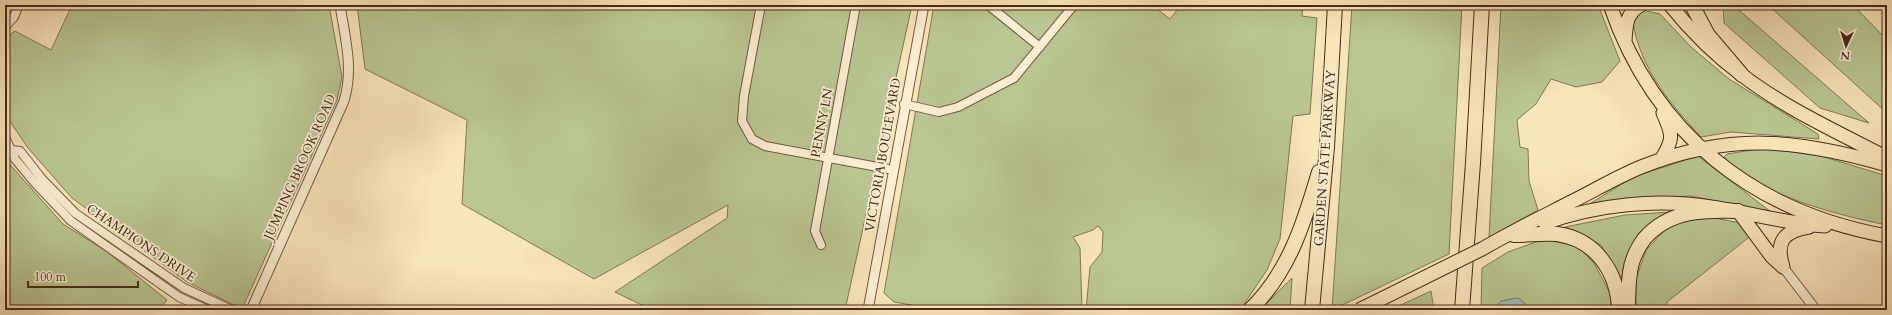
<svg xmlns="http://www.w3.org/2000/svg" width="1892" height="315" viewBox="0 0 1892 315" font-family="Cardo,serif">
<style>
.green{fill:#b9c693;stroke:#807855}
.water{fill:#9ebfae;stroke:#7b8372}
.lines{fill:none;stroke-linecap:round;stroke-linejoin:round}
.minor-casing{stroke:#745940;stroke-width:10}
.tertiary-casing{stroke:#745940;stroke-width:11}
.trunk-casing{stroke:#472a17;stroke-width:15}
.motorway-casing{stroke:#472a17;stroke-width:16}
.minor{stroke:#fbeed2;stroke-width:8}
.tertiary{stroke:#fbeed2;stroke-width:9}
.trunk{stroke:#f9e5ba;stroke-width:13}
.motorway{stroke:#f9e5ba;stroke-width:14}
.trunk-bridge-casing{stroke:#472a17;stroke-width:15;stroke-linecap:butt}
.trunk-bridge{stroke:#f9e5ba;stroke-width:13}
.labels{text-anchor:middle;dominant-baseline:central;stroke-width:3.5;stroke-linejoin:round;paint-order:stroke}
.street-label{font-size:13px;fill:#472a17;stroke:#fbeed2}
</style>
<rect width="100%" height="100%" fill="#f9e5ba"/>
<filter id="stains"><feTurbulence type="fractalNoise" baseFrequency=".005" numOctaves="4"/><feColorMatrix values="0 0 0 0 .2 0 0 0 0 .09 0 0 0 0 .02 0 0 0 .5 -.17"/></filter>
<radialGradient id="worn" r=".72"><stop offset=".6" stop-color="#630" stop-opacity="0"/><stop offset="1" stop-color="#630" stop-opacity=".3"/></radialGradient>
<path class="green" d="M72,5h257l13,72 -5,23 -95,209 -55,-27 -115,-84 -44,-50 -23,-34v-76l10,-7 36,19z
M357,5h555l-67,305h-193l-37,-18 112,-74 1,-13 -134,74 -132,-75 5,-84 -102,-51z
M934,5h218l18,14 11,-14h122l-1,11 15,2 -7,96 -17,2 -13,123 -13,31 -27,40h-154l4,-43 12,-15 1,-20 -5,-6 -5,4 -20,7 7,11 2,62h-141l-47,-8 -10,-9z
M1352,5h110l-13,249 -117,56z
M1501,5h97l22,56 -18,21 -26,5 -25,-8 -15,25 -19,16 3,27 8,2 1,32 9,29 -49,27z
M1723,5h10l136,118 -49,-15 -96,-85z
M1768,5h85l34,35v73z
M1643,10l17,4 31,33 38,32 89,55 1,5 -88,-7 -30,5c-31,-34 -60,-67 -68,-114z
M1764,148l57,8 66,20v49c-50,-10 -129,-30 -163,-68l3,-3z
M1698,156l73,56 -80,-16 -62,3 -38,4 42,-26z
M5,159l58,65 43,27 61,49 -8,10h-154z
M1669,212l-29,21 -14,26 -5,20 -20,-34 -36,-18 60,-12z
M1703,216l38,7 16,8 -90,71 -1,8h-30v-31l10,-29 25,-26z
M1544,239l34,8 16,16 17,32v15h-78l-15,-12 -17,3 -8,9h-12l1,-42 26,-16z
M1292,278l-2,32h-30z
M1431,291l3,19h-44z"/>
<path class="water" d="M1518,298l15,12h-40l8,-9z"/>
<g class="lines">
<g class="minor-casing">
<path id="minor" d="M761,5l-17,91 -2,25 10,18 13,7 129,24
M988,5l52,42
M5,27l9,-10 5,-12
M904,104l35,8 19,-5 56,-29 60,-73
M5,137l10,22 20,24 36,38 108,76 29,13
M12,150l8,1 22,28 33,34 109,75 48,22
M821,245l-6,-14 41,-226"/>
</g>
<g class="tertiary-casing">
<path id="tertiary" d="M1783,267l33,43
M251,310l93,-209c10,-33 1,-63 -4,-96
M868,310l56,-305"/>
</g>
<g class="trunk-casing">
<path id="trunk" d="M1610,5c44,129 144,207 277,231
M1670,5c21,26 45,50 72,70 44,34 96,57 145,83
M1625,41c1,-16 1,-28 16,-36
M1661,160c13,-21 12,-25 2,-47
M1738,211l34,46 11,10
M1545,223c51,-18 111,-25 166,-16 37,5 76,17 114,19
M1482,249c29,-17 60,-32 91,-48 22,-11 44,-24 68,-34 89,-35 156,-28 246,-2
M1783,267c-8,-26 1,-36 26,-40"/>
</g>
<g class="motorway-casing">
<path id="motorway" d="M1692,5l16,30 34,40
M1514,235c14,0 29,-2 43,-1 39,5 61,39 62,76
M1250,310c39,-38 54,-87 69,-138
M1312,310l15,-163 8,-142
M1462,310l11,-147 9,-158
M1628,310c0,-12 0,-25 2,-37 1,-12 7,-24 14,-34 25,-29 59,-29 94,-28"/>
</g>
<use href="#minor" class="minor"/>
<use href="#tertiary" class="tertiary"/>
<use href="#trunk" class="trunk"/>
<use href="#motorway" class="motorway"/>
<g class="trunk-bridge-casing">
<path id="trunk-bridge" d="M1359,310l123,-61"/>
</g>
<use href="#trunk-bridge" class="trunk-bridge"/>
</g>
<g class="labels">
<g class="street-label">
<text transform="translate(822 123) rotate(-79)">PENNY LN</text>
<text transform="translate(883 155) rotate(-80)">VICTORIA BOULEVARD</text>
<text transform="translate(1325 158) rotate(-86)">GARDEN STATE PARKWAY</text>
<text transform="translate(300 167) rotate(-66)">JUMPING BROOK ROAD</text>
<text transform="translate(141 243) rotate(34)">CHAMPIONS DRIVE</text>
</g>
</g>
<rect width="1892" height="315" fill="none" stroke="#f9e5ba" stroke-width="20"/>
<rect x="6" y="6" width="1880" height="303" fill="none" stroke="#472a17" stroke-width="2"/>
<rect x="10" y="10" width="1872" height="295" fill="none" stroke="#472a17"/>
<g transform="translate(1846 46) rotate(184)" stroke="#fbeed2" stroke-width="3" paint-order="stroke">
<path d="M0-3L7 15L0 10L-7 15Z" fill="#472a17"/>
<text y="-6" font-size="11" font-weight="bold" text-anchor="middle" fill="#472a17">N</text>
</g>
<path d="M28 281v6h110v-6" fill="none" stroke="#472a17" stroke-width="2"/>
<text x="34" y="281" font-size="12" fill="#472a17" stroke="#fbeed2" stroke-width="3" paint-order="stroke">100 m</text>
<rect width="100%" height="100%" filter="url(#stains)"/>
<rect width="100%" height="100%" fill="url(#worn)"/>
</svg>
